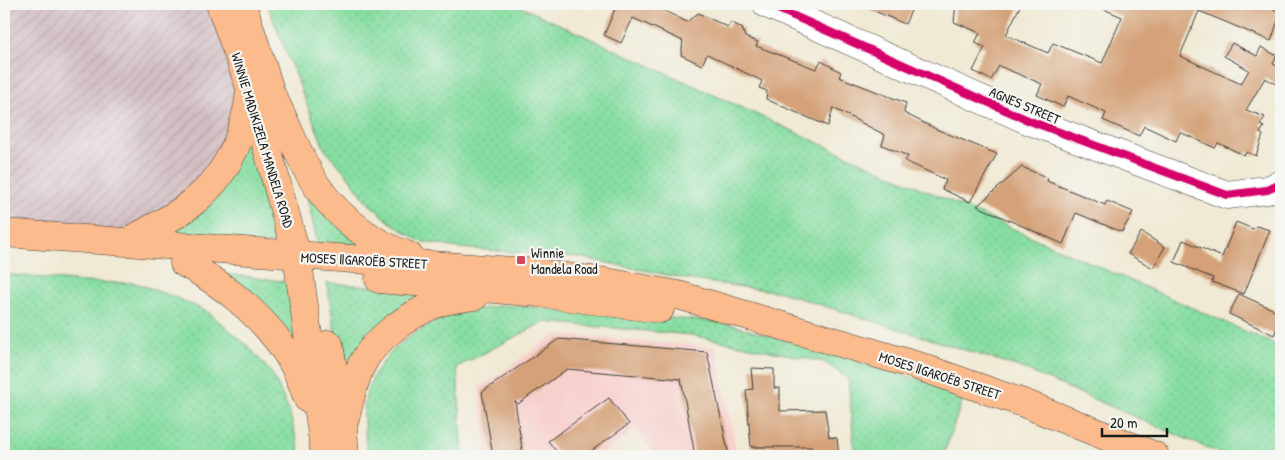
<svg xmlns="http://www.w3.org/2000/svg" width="1285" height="460" viewBox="0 0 1285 460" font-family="'Patrick Hand',sans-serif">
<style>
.built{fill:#f7d0cd}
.industrial{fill:url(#industrial-furrows)}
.grass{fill:url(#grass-dots);stroke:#527d5f}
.building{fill:#d4a178}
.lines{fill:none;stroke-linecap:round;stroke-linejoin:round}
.minor-casing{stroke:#3c3b37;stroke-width:29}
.major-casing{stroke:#3c3b37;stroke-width:29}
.minor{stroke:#fff;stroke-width:28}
.major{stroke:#fbbb8c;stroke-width:28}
.cycleway-casing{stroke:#f6f6f2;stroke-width:11}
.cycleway{stroke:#d6006c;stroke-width:8}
.poi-dot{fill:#d1495b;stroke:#f6f6f2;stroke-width:2}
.labels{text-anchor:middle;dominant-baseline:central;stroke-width:4.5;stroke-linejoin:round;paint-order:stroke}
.street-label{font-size:14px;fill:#1c1c1c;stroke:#f6f6f2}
.poi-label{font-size:14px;fill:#1c1c1c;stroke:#f6f6f2;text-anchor:start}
</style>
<defs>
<pattern id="industrial-furrows" width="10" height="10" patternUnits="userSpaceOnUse" patternTransform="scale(1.25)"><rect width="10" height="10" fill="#d2bec3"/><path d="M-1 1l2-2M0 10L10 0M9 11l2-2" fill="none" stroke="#b4a3a7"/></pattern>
<pattern id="grass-dots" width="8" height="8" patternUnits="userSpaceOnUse" patternTransform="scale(1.25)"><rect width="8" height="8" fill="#87dea2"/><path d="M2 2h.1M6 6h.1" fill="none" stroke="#74be8b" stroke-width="1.8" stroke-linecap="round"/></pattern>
</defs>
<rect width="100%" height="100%" fill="#f6f6f2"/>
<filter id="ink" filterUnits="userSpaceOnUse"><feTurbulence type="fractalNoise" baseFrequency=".02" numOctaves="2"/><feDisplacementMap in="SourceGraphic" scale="10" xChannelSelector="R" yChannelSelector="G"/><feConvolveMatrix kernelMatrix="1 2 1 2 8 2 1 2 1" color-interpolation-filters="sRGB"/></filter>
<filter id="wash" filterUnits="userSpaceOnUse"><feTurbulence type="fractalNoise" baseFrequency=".0096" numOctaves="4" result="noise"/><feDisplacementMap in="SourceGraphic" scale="20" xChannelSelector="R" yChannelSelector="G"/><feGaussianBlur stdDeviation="1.12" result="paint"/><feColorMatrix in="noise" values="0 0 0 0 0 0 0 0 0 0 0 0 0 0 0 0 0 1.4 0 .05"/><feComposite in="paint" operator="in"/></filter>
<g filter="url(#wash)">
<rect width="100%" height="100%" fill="#f0e9d3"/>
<path class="built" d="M556,334l160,13 21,109h-82l-19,-27 -36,27h-113l-8,-68z"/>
<path class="industrial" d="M4,4h216l31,86 -21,70 -101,81 -125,-7z"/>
<path class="grass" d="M267,4h248l315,144 451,199v109h-55l-207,-89 -239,-75 -88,-12 -114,-23 -120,-9 -39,-7 -29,-19 -23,-20 -22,-30 -20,-22z
M254,124l29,121 -126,-9z
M304,184l68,67 -53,-1z
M219,273l70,9 15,78z
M4,274l78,8 54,1 43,16 29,13 40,34 25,29 16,36 12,45h-297z
M327,283l108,8 -92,92z
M501,305l221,17 243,71 -22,63h-88l-7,-78 -24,-16 -133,-27 -147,-13 -87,45 6,89h-96c-1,-17 -5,-40 -2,-57 9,-39 42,-65 77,-80 17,-8 40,-10 59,-14z"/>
<g id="blocks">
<path class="building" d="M603,4h48l36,18 11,-9 30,14 3,-5 11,6 3,9 13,5 -2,4 60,23 5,-8 20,11 -2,5 67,26 -2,10 32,16 61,25 -27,48 -28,-13 4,-9 -41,-19 3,-5 -26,-11 3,-10 -52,-27 -5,18 -49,-21 -13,-6 1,-8 -8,-3 3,-7 -55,-27 -5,11 -21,-10 2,-14 -50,-23 -12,25 -17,-8 11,-26z
M858,4h56l-9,20z
M956,4h65l-15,31 42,18 5,-10 49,20 20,-46 -30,-13h166l23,8 -10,29 -72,-30 -19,45 61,28 8,-14 -25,-14 8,-13 25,13 4,-9 16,9 -4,8 8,4v19l-16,-9 -19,32 19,7 -5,8 4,2 -4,6 3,2 -7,21 -9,-4 -3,3 -26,-12 -3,5 -35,-16 -4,9 -32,-15 -5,10 -36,-16 3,-7 -38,-17 -5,11 -26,-12 5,-11 -43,-18 -8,14 -18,-9 12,-24 -10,-4 5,-10 -26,-11z
M1022,167l26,11 -1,3 58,24 2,-4 26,11 -11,20 -46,-19 -13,31 -86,-38z
M1236,222l17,7 3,-3 14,4 -26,64 -32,-12 1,-4 -39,-16 9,-22 39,17z
M1141,232l24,15 -12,21 -25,-14z
M1239,294l42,19v6l-7,16 -45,-21z
M559,339l148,13 22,104h-34l-14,-77 -114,-10 -49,35 -3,-3 8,55h-30l-11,-64z
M751,368l23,1v19h6v23l45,-1 4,27 8,1 2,18h-27l-1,-9h-60l-5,-57 7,-1z
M609,398l20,26 -45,32h-24l-12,-15z"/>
</g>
</g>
<g filter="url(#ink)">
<use href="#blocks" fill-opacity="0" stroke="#3c3b37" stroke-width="1"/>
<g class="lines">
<g class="minor-casing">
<path id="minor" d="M767,4l263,117 197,74 40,-5 14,-6"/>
</g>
<g class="major-casing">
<path id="major" d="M220,4l31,86 46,166 28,200
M242,4l28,86
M271,94c14,25 23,52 37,77 20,39 60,71 101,85
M4,233l523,39 79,10 72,13 240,71 108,38 129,52
M129,241c21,-12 45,-23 63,-38 35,-27 52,-67 58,-110
M184,263c43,23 87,59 111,104 5,10 9,22 13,32
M379,279l160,14 121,16
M329,344l14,84 2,28
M345,419c5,-18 8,-38 17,-55 13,-26 46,-48 71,-59 12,-6 29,-7 42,-9"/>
</g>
<use href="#minor" class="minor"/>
<use href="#major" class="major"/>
<g class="cycleway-casing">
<path id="cycleway" d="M767,4l263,117 197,74 40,-5 14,-6"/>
</g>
<use href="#cycleway" class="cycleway"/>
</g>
</g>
<rect class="poi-dot" x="516" y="255" width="10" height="10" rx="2.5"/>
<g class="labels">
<g class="street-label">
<text transform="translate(1025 105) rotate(23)">AGNES STREET</text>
<text transform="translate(263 140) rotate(73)">WINNIE MADIKIZELA MANDELA ROAD</text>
<text transform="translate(364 260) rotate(3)">MOSES ǁGAROËB STREET</text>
<text transform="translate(940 375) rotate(18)">MOSES ǁGAROËB STREET</text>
</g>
<g class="poi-label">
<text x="531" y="252">Winnie<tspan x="531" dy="16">Mandela Road</tspan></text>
</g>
</g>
<rect width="1285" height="460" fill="none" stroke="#f6f6f2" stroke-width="20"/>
<path d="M1102 428v8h65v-8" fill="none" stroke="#1c1c1c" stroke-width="2.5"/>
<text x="1110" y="428" font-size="15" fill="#1c1c1c" stroke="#f6f6f2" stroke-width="4" paint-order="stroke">20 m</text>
</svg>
